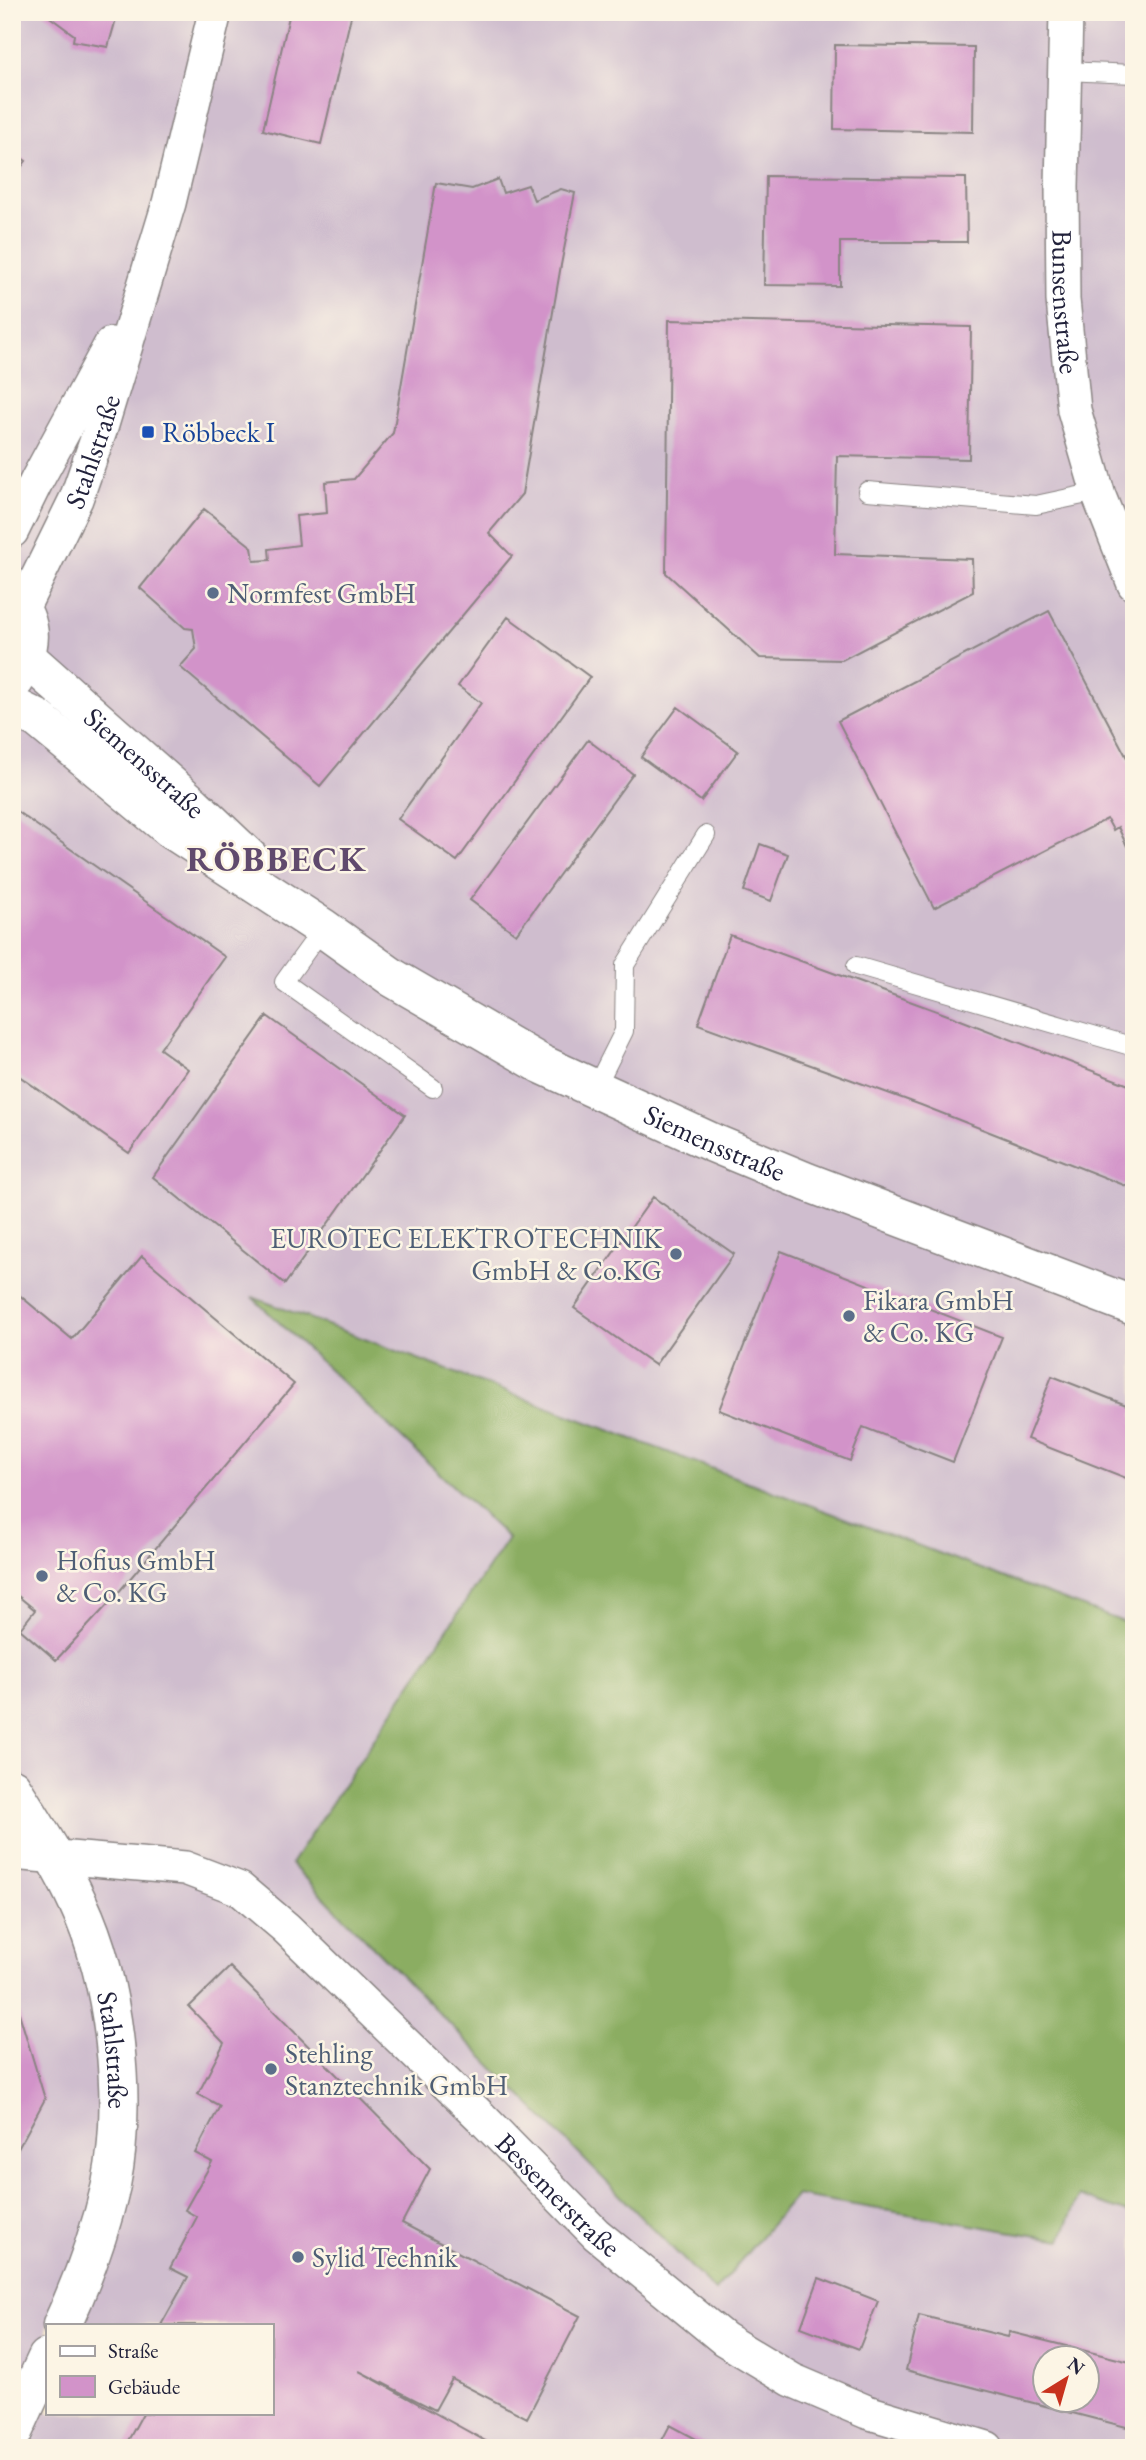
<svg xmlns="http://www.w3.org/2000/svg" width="1146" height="2460" viewBox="0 0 1146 2460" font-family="'EB Garamond',serif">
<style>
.industrial{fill:#cfbdce;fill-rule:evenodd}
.forest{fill:#8bad62;stroke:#56684e;stroke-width:2}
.building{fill:#d293c9;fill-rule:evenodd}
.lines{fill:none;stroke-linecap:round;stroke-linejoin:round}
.lane-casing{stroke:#8a8483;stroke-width:20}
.street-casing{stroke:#8a8483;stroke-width:36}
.secondary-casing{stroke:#8a8483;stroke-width:41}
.lane{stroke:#fff;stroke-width:18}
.street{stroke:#fff;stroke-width:33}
.secondary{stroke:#fff;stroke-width:38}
.transit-dot{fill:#1a4fb4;stroke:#fcf5e5;stroke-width:2.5}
.service-dot{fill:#5c6f8a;stroke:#fcf5e5;stroke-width:2.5}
.labels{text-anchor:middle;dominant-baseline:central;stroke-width:5;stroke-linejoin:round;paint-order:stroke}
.street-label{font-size:28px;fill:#22223b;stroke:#fcf5e5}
.transit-label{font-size:28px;fill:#164399;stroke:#fcf5e5;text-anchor:start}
.service-label{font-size:28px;fill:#4e5e75;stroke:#fcf5e5;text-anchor:start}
.district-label{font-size:35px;font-weight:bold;letter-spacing:2px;fill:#604a6d;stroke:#fcf5e5}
</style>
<rect width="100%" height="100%" fill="#fcf5e5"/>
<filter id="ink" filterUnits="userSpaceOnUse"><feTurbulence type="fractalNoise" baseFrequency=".0143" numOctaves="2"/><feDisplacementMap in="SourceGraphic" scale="14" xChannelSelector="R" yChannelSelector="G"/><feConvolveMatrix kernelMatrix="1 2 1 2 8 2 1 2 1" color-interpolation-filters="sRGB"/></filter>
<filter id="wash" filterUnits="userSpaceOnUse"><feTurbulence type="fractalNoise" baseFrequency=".00686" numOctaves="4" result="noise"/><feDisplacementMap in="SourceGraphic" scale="28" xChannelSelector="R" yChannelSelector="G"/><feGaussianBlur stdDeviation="1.57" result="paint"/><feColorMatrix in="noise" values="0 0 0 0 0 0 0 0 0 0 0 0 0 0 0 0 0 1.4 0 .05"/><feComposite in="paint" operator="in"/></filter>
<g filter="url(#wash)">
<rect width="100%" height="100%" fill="#f3e6cb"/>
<path class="industrial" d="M12,12h1122v1614l-881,-328 255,240 -216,325 423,428 81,-96 265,45 18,-44 55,19v233h-1122zM47,2325h224v88h-224zM1044,2358h42v42h-42z"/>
<path class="forest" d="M252,1297l882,329v589l-55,-19 -18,44 -265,-45 -81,96 -424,-427 217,-326z"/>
<g id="blocks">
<path class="building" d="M43,12h75l-10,35 -35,-6 1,-6z
M290,12h62l-31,132 -58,-14z
M835,45l139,2 -1,85 -139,-3z
M12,151l14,10 -14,18z
M766,176l200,2 1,64h-127v44l-76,-1z
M498,179l5,14 25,-8 6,15 27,-11 14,4 -14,72 -39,229 -33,39 23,23 -192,230 -140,-119 16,-18 -3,-20 -8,-1 -45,-40 64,-79 48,38 2,14 16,-1 -1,-11 30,-4 -3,-29 31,-3 -2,-31 29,-3 39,-46 43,-250 36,6z
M669,320l302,7 -2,132 -132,-3 -2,98 137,5 1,33 -131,68 -82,-2 -94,-85z
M1049,611l85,160v71l-7,4 -9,-19 -5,3 -6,-11 -173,89 -96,-187z
M508,617l82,60 -133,184 -59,-42 83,-116 -23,-17z
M678,707l60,44 -37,50 -60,-44z
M588,740l45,34 -117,160 -46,-34z
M12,808l213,149 -65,92 28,20 -59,84 -117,-82z
M760,844l28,10 -17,47 -27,-10z
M730,935l223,82 181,70v102l-213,-84 -223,-81z
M267,1016l138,99 -120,169 -132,-107z
M653,1197l81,57 -79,111 -81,-57z
M781,1251l221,86 -49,125 -90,-35 -13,34 -131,-51z
M142,1256l152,128 -182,216 -56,60 -36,-31 15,-19 -23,-19v-302l60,50z
M1052,1376l82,32v64l-3,8 -104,-41z
M230,1967l200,202 -28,54 178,93 -53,102 -75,-39 -17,31 -76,-39 139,77h-374l19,-35h128v-88h-110l27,-48 -18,-9 27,-51 -12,-7 27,-48 -17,-9 25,-47 -22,-12 26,-51 -35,-36z
M12,2001l4,2 29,96 -33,61z
M819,2278l59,23 -19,48 -58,-22z
M919,2315l89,22 2,-5 124,31v66l-228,-59zM1044,2358h42v42h-42z
M670,2425l43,23h-55z"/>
</g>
</g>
<g filter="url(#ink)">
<use href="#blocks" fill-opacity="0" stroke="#8a8483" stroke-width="2"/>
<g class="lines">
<g class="lane-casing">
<path id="lane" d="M1064,71l70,3
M867,491l169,14 61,-13
M323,928l-39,54 149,106
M856,966l278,81
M595,1089l29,-58 1,-66 81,-130"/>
</g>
<g class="street-casing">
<g id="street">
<path id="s1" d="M1066,12l-4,174 1,114 11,110 25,86 35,88"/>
<path d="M12,531l25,-51 74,-136"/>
<path id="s2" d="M22,609l54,-110 25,-71 68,-225 46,-191"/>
<path id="s3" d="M12,1853l173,15 55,21 46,39 195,189 115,117 128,105 68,41 75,32 120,36"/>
</g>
</g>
<g class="secondary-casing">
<g id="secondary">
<path d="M12,595c24,34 20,48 3,85"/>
<path id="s4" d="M26,657l167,148 57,54"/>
<path id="s5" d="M12,706l26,13 133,110 152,99 70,50 148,86 172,79 94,39 327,124"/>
<path id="s6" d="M12,1788c23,37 48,75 66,115 37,78 50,197 33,282 -11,48 -28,95 -49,140"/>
<path d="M12,2434l35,-76"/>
</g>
</g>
<use href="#lane" class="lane"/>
<use href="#street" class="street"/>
<use href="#secondary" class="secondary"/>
</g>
</g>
<rect class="transit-dot" x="141" y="425" width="14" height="14" rx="3.5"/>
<g class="service-dot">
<circle cx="213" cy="593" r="7"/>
<circle cx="676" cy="1254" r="7"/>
<circle cx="849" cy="1316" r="7"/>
<circle cx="42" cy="1576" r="7"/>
<circle cx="271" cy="2069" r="7"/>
<circle cx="298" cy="2257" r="7"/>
</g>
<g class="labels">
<g class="street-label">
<text stroke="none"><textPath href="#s1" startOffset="290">Bunsenstraße</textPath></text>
<text stroke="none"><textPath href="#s2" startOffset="173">Stahlstraße</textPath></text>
<text stroke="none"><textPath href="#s4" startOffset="159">Siemensstraße</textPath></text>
<text stroke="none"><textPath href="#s5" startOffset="831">Siemensstraße</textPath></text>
<text stroke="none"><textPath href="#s6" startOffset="285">Stahlstraße</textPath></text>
<text stroke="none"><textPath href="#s3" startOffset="674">Bessemerstraße</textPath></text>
</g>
<g class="transit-label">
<text x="162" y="432">Röbbeck I</text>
</g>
<g class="service-label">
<text x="227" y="593">Normfest GmbH</text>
<text x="662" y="1238" text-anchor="end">EUROTEC ELEKTROTECHNIK<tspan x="662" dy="32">GmbH &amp; Co.KG</tspan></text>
<text x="863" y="1300">Fikara GmbH<tspan x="863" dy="32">&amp; Co. KG</tspan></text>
<text x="56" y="1560">Hofius GmbH<tspan x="56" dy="32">&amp; Co. KG</tspan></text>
<text x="285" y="2053">Stehling<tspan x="285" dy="32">Stanztechnik GmbH</tspan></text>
<text x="312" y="2257">Sylid Technik</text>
</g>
<g class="district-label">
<text x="277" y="858">RÖBBECK</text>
</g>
</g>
<rect width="1146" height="2460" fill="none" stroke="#fcf5e5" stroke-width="42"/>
<rect x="46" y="2324" width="228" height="91" fill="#fcf5e5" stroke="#a5a1a1" stroke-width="2"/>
<rect x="60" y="2346" width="35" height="10" fill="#ffffff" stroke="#a5a1a1" stroke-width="2"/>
<text x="108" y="2358" font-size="21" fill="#22223b">Straße</text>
<rect x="60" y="2376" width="35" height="21" fill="#d293c9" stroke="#a5a1a1" stroke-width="2"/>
<text x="108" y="2394" font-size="21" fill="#22223b">Gebäude</text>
<g transform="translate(1066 2379) rotate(37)"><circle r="33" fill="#fcf5e5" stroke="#a5a1a1" stroke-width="2"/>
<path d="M0-5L12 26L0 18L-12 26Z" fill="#c8321e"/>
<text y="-10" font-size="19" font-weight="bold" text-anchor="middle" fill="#22223b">N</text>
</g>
</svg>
